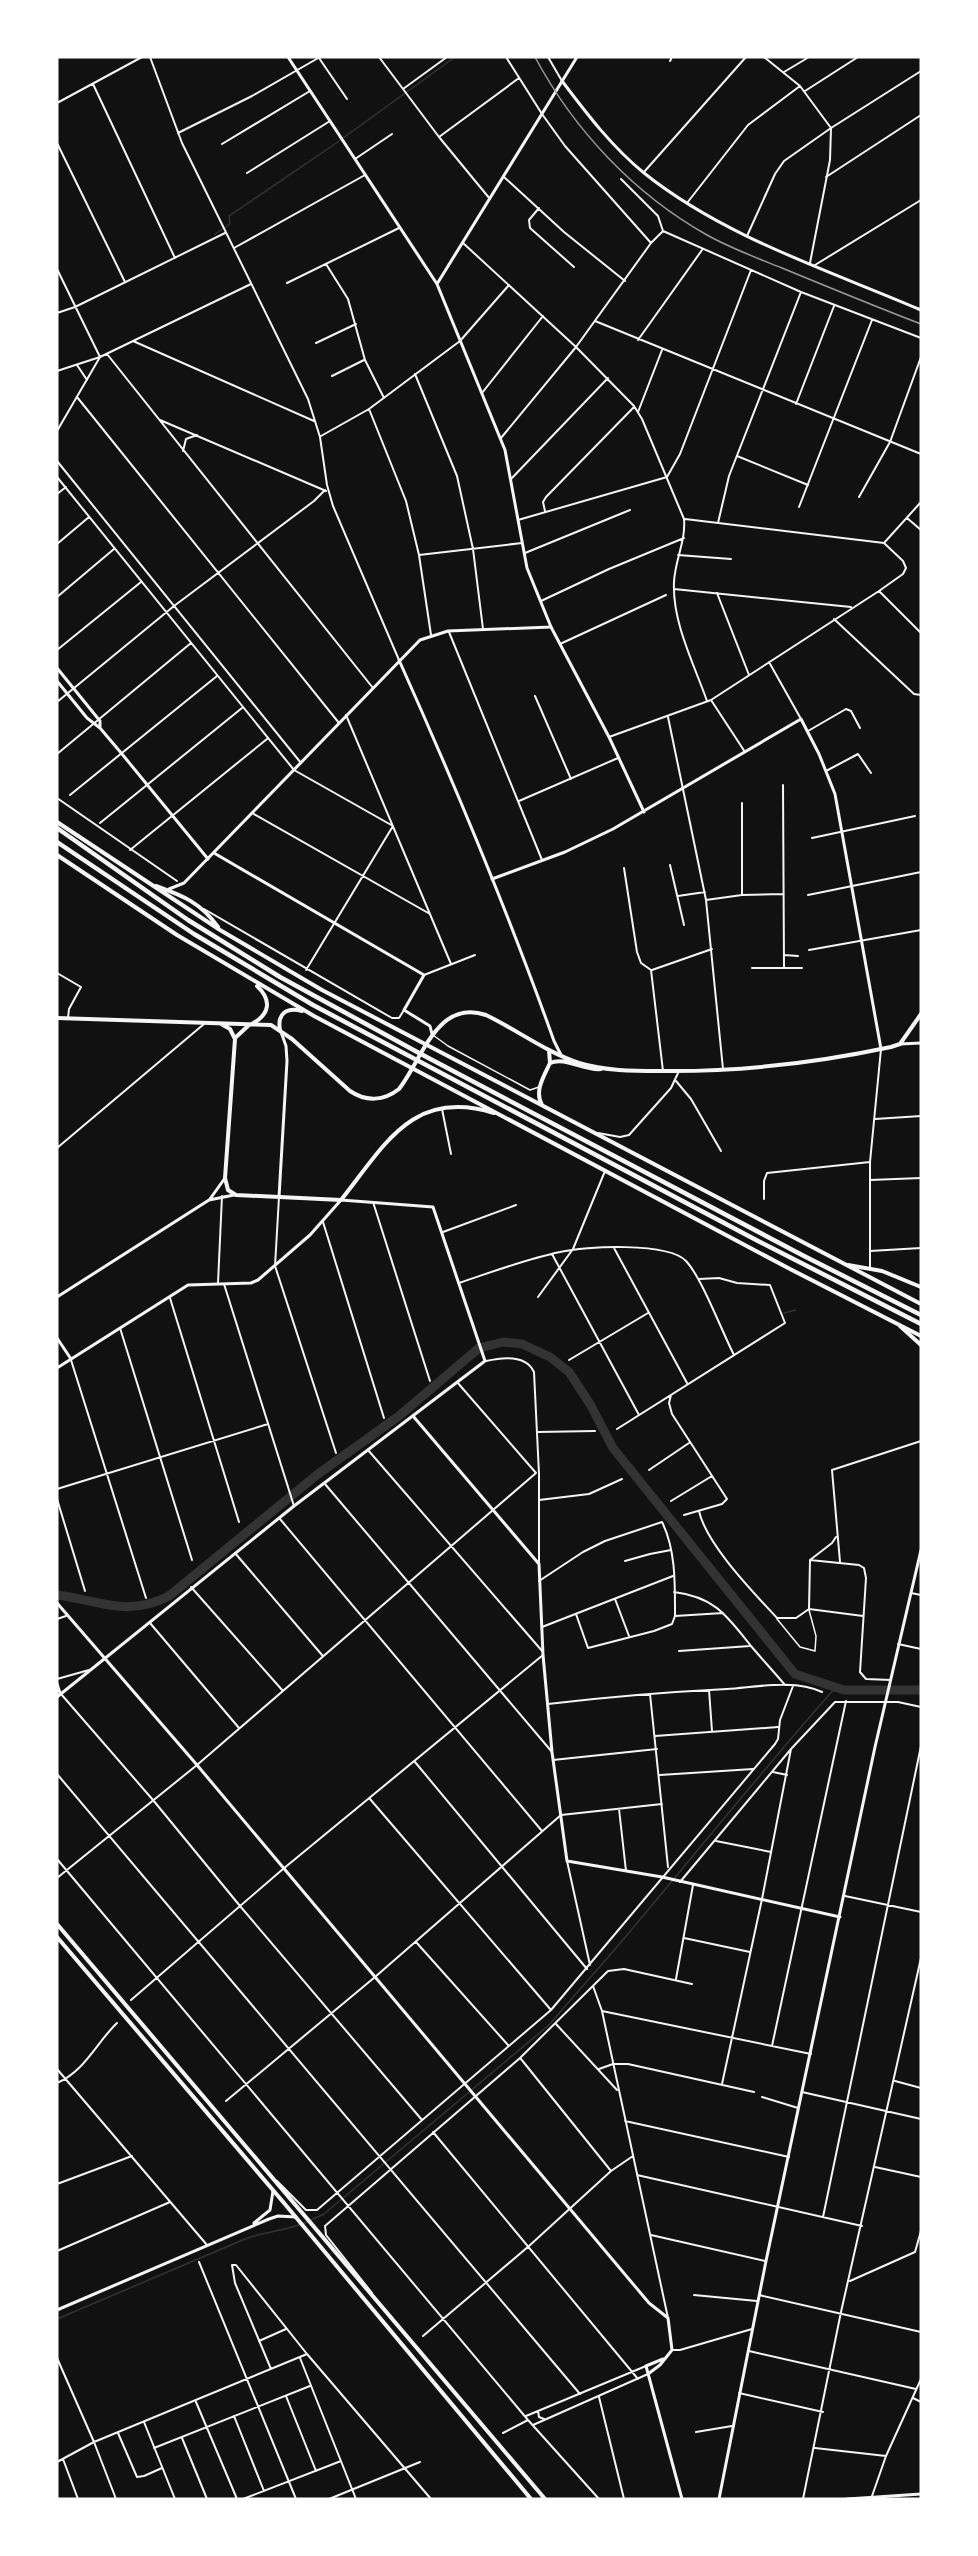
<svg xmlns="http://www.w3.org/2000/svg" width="978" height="2556" viewBox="0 0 978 2556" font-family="Lato,sans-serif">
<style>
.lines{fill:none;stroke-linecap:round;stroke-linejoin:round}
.stream{stroke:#333;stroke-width:1.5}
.river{stroke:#333;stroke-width:9}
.service{stroke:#f5f5f5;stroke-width:1.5}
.minor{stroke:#f5f5f5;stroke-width:2}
.tertiary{stroke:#f5f5f5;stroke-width:3}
.secondary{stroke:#f5f5f5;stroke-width:3}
.primary{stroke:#f5f5f5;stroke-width:4}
.trunk{stroke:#f5f5f5;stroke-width:4}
.motorway{stroke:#f5f5f5;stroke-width:4.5}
.rail{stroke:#9a9a9a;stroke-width:1.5}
</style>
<rect width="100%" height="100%" fill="#111"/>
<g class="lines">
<path class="stream" d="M215,234l15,-10 -1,-8 103,-70 123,-89
M784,1313l12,-3
M311,2220l13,-6 226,-190c25,-30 52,-59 77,-89 70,-83 137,-167 209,-248
M57,2319l188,-80c20,-8 42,-8 62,-17"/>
<path class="river" d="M57,1595c42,5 69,23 112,1l149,-122 81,-58 80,-68 24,-6 19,2 28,13 19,15 21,32 23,44 182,226 49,16h77"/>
<path class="service" d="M433,1035l15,11 82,44 9,-3
M777,1619l23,28 15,4 1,-15 -7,-26"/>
<path class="minor" d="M150,57l32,86 126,256 12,38 7,48 6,21 66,154
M379,57l60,80 51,62
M506,57l36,57 23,32 86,97
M548,57l14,24
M764,57l36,29 31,42 -1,32 -20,103
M319,58l28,41
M670,61l2,-4
M784,72l25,-15
M93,84l82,174
M403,89l44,-32
M805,91l53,-34
M57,103l85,-46
M178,133l74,-37 68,-39
M439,137l80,-59
M57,143l68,139
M222,144l88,-53
M355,159l37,-25
M644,172l102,-115
M247,173l83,-52
M504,177l60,55 61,49
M826,177l95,-62
M621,179l37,37 5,15
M687,203l61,-78 52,-39
M539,208l-10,12 1,8 44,39
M663,231l138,61 120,46
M747,236l28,-62 9,-13 47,-33 90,-57
M463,243l113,104 58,59 8,13 42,100c2,22 -9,41 -10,63 -2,40 20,82 33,119
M234,248l131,-73
M326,264l22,35 17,61 19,38
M815,265l106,-65
M57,269l43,88
M287,283l112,-55
M57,313l18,-6 150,-74
M595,321l326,133
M638,340l64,-90
M133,341l181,80
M316,343l40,-19
M107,354l266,334
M77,365l10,15
M57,371l43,-14 151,-73
M415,374l42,102 16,73 10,80
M332,376l32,-16
M482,393l61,-77
M77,397l262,326
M796,404l38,-98
M369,409l37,92 13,54 12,80
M638,412l24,-62
M160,420l166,71
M57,431l43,-74
M321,436l48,-27 91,-68 49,-56
M501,438l75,-91 75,-104 12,-12
M183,451l3,-12 11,-4
M737,456l71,29
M57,461l244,302
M57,477l237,293 99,56 -87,144
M511,479l97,-101
M57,494l9,-7
M859,497l31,-55 31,-85
M799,507l73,-187
M545,511l-2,-9 3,-5 88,-90
M907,518l14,12
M685,519l199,24
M518,520l149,-43 13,-23 71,-184
M718,523l11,-47 72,-184
M884,543l37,-41
M57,544l32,-27
M525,553l105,-43
M419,555l103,-12
M678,555l53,4
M674,589l177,18
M879,591l42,42
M717,593l32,82
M57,597l57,-48
M541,601l68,-32 75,-31
M834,619l80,75 7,1
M449,632l93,228
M560,644l106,-49
M57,650l84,-68
M769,662l32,57
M535,696l36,83
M711,700l34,52
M57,702l117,-96 140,-105 11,-11
M346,715l105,249
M668,717l38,183 17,169
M808,731l38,-22 5,2 9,17
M609,737l102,-37 168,-109 24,-17 3,-6 -3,-7 -19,-18
M57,754l134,-111
M826,771l32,-17 13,19
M783,785l1,183
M70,795l147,-119
M57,798l120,83
M519,801l99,-43
M742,803v92
M252,813l178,101
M100,823l142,-115
M812,838l103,-22
M130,850l137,-111
M670,865l14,60
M624,868l13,84 4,11 10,7 12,101
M808,895l113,-23
M678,896l27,-4
M706,900l36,-5 41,-1
M204,909l188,109h7l5,-8
M809,950l112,-20
M784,955l14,1
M752,968h50
M652,970l60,-21
M57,973l24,14 -12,22 -1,9
M424,975l51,-20
M676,1081l15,18 30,52
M442,1109l9,45
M875,1119l46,-3
M598,1133l22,4 9,-2 42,-47 8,-17
M57,1148l147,-124
M870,1180l51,-2
M279,1197l-4,69 61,187
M764,1199v-18l3,-8 103,-11
M373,1202l57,179
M323,1222l61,196
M443,1232l73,-27
M614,1248l73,135
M870,1251l51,-3
M552,1254l87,161
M870,1267v-105l11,-113
M218,1283l4,-87
M459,1283c33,-11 67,-24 101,-31 25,-6 108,-10 126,9 16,17 36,71 48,94
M224,1284l70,222
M538,1297l35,-48 32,-78
M170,1298l69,224
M120,1328l72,232
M71,1360l75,238
M569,1360l79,-47
M486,1361c17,-4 40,-7 48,11l5,102v90
M457,1382l79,91
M671,1395l-2,8 3,11 55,85 -5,5 -38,11
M617,1429l168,-106 -15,-38 -33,-2 -18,-5 -20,1
M538,1432l57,-1
M368,1450l175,202
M649,1470l40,-27
M325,1484l227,268
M57,1489l211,-65
M57,1499l28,92
M539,1500l50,-6 33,-15
M671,1501l41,-25
M699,1511c7,33 55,82 78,107h19l13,-9 1,-49 22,-17 4,-6
M280,1519l262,312
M235,1553l87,102
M810,1560l49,5 5,3 2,10 -6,94 6,7 25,1
M625,1561l25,-7 21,-4
M840,1562l-8,-92 89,-29
M539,1581l44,-29 22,-11 57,-19c14,28 13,63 13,94l-3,8 -18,7 -66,17 -12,-34
M191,1587l92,104
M674,1592c41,5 53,24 77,54 11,13 23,26 34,39
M911,1593l10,2
M615,1599l14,37
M809,1609l54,7
M675,1616l48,-3
M57,1619l9,-3
M150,1623l89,105
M542,1627l131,-51
M898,1644l23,5
M679,1651l71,-5
M57,1679l32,-9
M709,1690l3,41
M61,1694l92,106 87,106 182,214
M650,1694l18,173
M548,1704c59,-7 119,-12 179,-15 30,-2 67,-10 95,3
M655,1736l123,-9
M553,1760l104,-11
M415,1762l172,207
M773,1772l14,3
M57,1774l523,620
M660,1775l93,-6
M370,1799l181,211
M619,1809l7,62
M716,1841l55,11
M57,1859l471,561 71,79
M567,1861l23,104
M57,1878l140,-113 339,-292
M680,1882l111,-133 44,-47h63l23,5
M845,1896l76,16
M684,1938l66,14
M416,1942l92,103
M676,1979l17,-94
M593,1986l9,25 66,307
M131,2000l152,-131 260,-214
M602,2011l209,43
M556,2024l61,66
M772,2046l74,-345
M521,2059l90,112
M57,2069l150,176
M599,2069l14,-5h15l126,28
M895,2081l26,7
M57,2083c28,-12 39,-40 60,-60
M722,2084l40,-185 29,-150
M802,2092l119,27
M762,2097l36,11
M226,2101l149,-124 186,-162 101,-11
M625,2121l164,36
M433,2132l205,247
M875,2167l46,10
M637,2175l225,51
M277,2181l29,29h11l234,-200 224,-266 3,-5 2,-19 13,-34
M57,2184l75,-28
M823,2217l98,-471
M651,2235l114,26
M57,2251l113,-49
M199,2262l97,237
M232,2265h4l71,89 124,145
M232,2265l3,18 36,86
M850,2281l65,-29 6,-21
M372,2293l-46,-58 -1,-9 195,-168 88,-87 16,-2 68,15
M694,2295l63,6
M759,2295l162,37
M423,2336l106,-90 82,-75 22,-15
M259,2341l27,-12
M672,2350h8l72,-21
M749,2351l167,38
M57,2358l37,84 22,57
M300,2358l56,141
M739,2393l84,19
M286,2396l30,75
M599,2397l25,102
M913,2398l8,4
M196,2402l41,97
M538,2411l1,6 5,2
M234,2416l30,75
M526,2416l120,-50
M144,2422l31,77
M533,2425l115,-51
M696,2432l36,-6
M118,2433l19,44 7,-1 18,-8
M503,2433l25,-13
M182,2438l25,61
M154,2448l156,-62
M815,2448l71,8
M63,2459l15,40
M57,2462l37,-20 213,-88
M243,2499l98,-38
M329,2499l91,-37
M803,2499l38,-187 80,-354
M871,2499l15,-43 35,-77"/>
<path class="tertiary" d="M562,81c25,33 50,66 82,92 80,64 184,97 277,137
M551,627l58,110 35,75
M57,668l43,53v7
M57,681l30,37 13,10 22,26 86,105
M214,853l210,122 -20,35 26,16 2,8
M492,879l73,-27 48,-23 188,-110 18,35 16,40 46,255
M900,1044l21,-1
M57,1338l14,21
M57,1368l131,-83 63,-2 7,-3 52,-45 31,-35 92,7 52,154 -191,145 -237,191
M413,1416l126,148 4,91 9,97 15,109 95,16 178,40
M57,1603l140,162 452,538 19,15 4,32 -12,15 -12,9
M57,1684l3,9
M663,2359l-17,7 36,133
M719,2499l47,-238 109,-514 46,-197"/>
<path class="secondary" d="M437,284l140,-227
M399,660c56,125 109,252 155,381l7,14
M169,889l15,-6 236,-243 28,-9 103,-4 -24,-59 -22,-118 -68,-166 -149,-227
M279,1197l8,-136 -1,-15 -5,-14
M210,1199l15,-21
M57,1297l152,-97 25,-5
M254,2223l16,-13 3,-19
M57,2310l212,-91 9,-3 18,1
M847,2499l74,-5"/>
<path class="primary" d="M57,1018l214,7 21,14 58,52c16,11 34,10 49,-2 23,-29 38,-91 87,-74 31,15 60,37 93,48 26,8 54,8 81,8 77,1 156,-8 231,-24l9,-3 21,-30
M221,1024l9,5 5,10 -10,139 3,12 8,5 105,5c44,-55 71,-112 153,-87
M235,1038l14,-13
M549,1050l1,13c15,-7 34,8 51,6
M848,1265l34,6 39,16
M900,1326l21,19
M57,1924l488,575
M57,1937l227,266 247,296"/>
<path class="trunk" d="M57,822l163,108 102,60 599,314
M57,855l120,80 137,81 476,253 131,67
M156,886c27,10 44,16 62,41
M252,1024c18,-10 20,-24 5,-38
M280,1030c-3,-16 6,-23 22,-19
M542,1105c-8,-14 2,-29 8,-42"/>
<path class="motorway" d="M57,828l131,92 92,57 139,76 385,203 117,59
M57,842l137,92 119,71 445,236 163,83"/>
<path class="rail" d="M535,57c39,73 99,137 172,178 23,13 50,23 75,33 46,19 92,38 139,56"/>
</g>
<rect width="978" height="2556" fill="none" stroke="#ffffff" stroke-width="117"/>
</svg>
